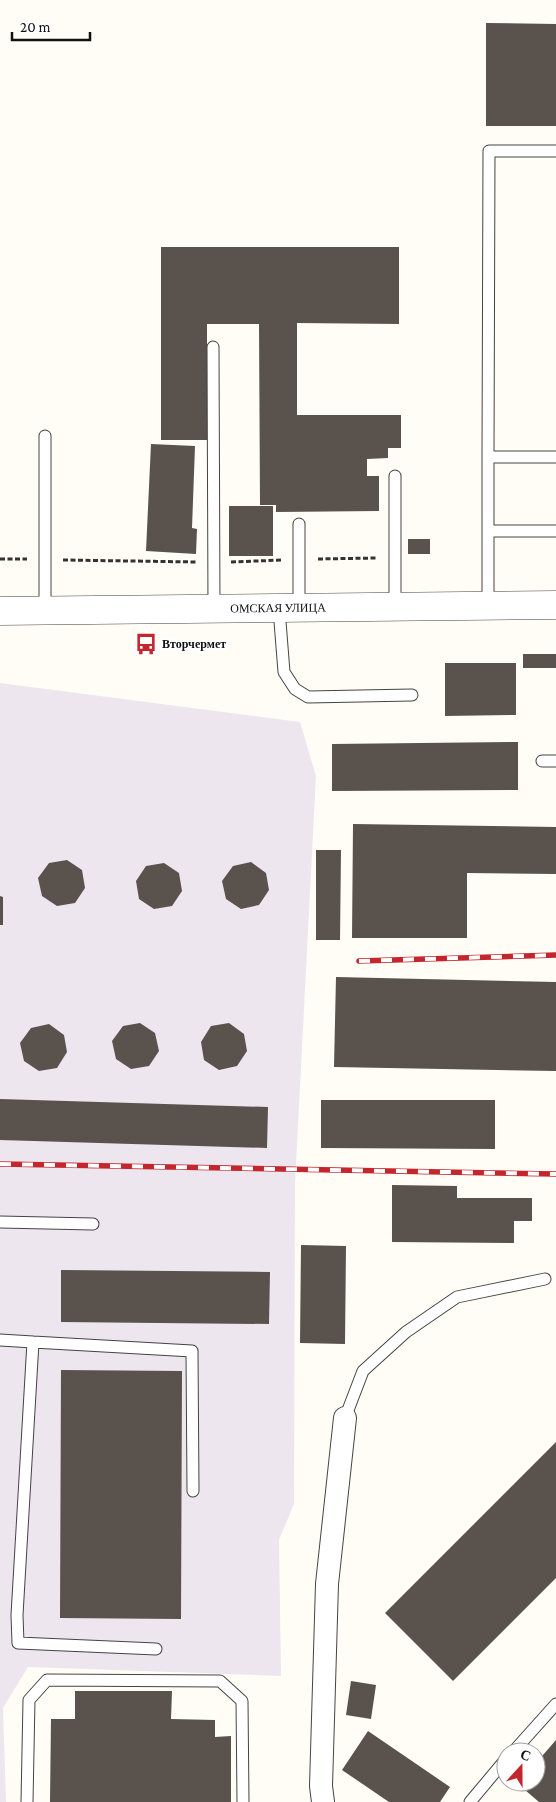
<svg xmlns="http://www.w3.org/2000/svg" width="556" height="1802" viewBox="0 0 556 1802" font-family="'Crimson Pro',serif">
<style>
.industrial{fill:#eee6ef}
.building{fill:#5a524d}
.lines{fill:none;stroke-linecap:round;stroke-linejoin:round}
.service-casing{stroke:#444;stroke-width:13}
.minor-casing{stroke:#444;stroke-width:24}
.tertiary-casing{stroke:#444;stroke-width:29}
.path{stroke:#333;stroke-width:3;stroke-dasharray:5 2.5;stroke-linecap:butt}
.service{stroke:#fff;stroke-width:11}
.minor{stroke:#fff;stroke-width:22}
.tertiary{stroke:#fff;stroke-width:28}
.rail-casing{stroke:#c4262e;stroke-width:5.5}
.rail{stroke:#fff;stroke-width:4;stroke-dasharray:11;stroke-linecap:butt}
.labels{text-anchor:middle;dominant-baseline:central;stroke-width:5;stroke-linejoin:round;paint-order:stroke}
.street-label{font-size:12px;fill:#111;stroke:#fff}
.poi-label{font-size:12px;font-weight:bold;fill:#111;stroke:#fff;text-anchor:start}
</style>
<rect width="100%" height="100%" fill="#fffdf5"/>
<path class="industrial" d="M0,683l300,39 16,54 -21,407 -1,321 -15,36 2,136 -253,-9 -25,41 3,94h-6z"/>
<path class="building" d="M486,23l70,1v102h-70z
M161,247h238v77l-102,-1v92h104v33h-13v10l-21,1v17h12v35l-103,1v-7h-16l-1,-181h-52v116h-46z
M151,444l44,2 -3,82 5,1 -1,25 -50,-3z
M229,506h44v50h-44z
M408,539h22v15h-22z
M523,654h33v14h-33z
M445,663h71v52l-71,1z
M518,742v48l-186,1v-47z
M353,824l203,3v47l-89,-1v65h-115z
M316,850h25l-1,90h-24z
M67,860l15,10 3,18 -10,15 -18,3 -15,-10 -4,-18 11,-15z
M251,862l15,11 3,17 -10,15 -18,4 -15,-10 -4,-18 11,-15z
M164,863l15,10 3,18 -10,15 -18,3 -15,-10 -3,-18 10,-15z
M0,896l3,1v28h-3z
M336,977l220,5v89l-222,-4z
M140,1023l15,10 4,18 -10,15 -18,3 -15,-10 -4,-18 11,-15z
M229,1023l15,11 3,17 -10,15 -18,4 -15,-10 -3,-18 10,-16z
M49,1024l15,11 3,17 -10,16 -18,3 -15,-10 -4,-18 11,-15z
M0,1099l268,8 -1,41 -267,-8z
M321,1100h174v49l-174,-1z
M392,1185l65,1v12h75v23h-18v22l-122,-1z
M301,1245l45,1 -1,98 -45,-1z
M61,1270l209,2 -1,52 -208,-2z
M61,1370l121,1 -1,248 -121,-1z
M556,1442v136l-103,103 -68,-68z
M351,1681l25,4 -5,34 -25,-4z
M75,1691h97l-1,28 44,1v17l16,-1v66h-181l1,-83h24z
M368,1731l82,56 -10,15h-51l-47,-32z
M556,1740v62h-17l-21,-18 1,-2h17v-19z"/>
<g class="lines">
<g class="service-casing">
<path id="service" d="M213,347l1,262
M488,457l1,-306h67
M395,476v131
M299,524v85
M488,531h68
M488,606v-149h68
M279,609l5,63 11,17 13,8 104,-2
M45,611v-175
M542,761h14
M0,1222l93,2
M0,1340l33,2
M345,1418l18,-47 43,-39 51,-35 88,-18
M156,1649l-138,-6 -1,-28 16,-273 159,9 1,140
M513,1752l43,-48
M27,1802l2,-102 18,-20 173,1 22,20 1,101
M470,1802l36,-43"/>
</g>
<g class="minor-casing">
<path id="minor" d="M323,1802l-2,-16 6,-202 18,-166"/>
</g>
<g class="tertiary-casing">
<g id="tertiary">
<path id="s1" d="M0,611l556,-6"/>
</g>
</g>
<path class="path" d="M0,559h27
M318,559l59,-1
M63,560l134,2
M231,562l51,-2"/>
<use href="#service" class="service"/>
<use href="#minor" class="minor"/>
<use href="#tertiary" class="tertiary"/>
<g class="rail-casing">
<path id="rail" d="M359,961l197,-6
M0,1164l556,10"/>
</g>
<use href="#rail" class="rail"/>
</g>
<defs>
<g id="bus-bare" transform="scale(1.725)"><path d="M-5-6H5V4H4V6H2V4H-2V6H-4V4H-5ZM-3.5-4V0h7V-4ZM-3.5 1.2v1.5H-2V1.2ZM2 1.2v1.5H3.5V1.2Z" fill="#c4262e" stroke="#fff" stroke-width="2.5" paint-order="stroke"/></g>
</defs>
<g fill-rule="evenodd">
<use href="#bus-bare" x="146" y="644"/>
</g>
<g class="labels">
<g class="street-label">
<text stroke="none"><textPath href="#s1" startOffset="278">ОМСКАЯ УЛИЦА</textPath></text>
</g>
<g class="poi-label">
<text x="162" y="644">Вторчермет</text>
</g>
</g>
<g transform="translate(521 1767) rotate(21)"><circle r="24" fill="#ffffff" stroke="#a0a0a0"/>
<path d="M0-4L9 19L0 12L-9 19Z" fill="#c4262e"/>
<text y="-8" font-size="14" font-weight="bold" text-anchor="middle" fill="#111111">С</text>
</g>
<path d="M12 32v8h78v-8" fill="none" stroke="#111111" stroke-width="2.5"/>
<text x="20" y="32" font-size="15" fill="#111111" stroke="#ffffff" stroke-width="4" paint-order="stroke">20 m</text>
</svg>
